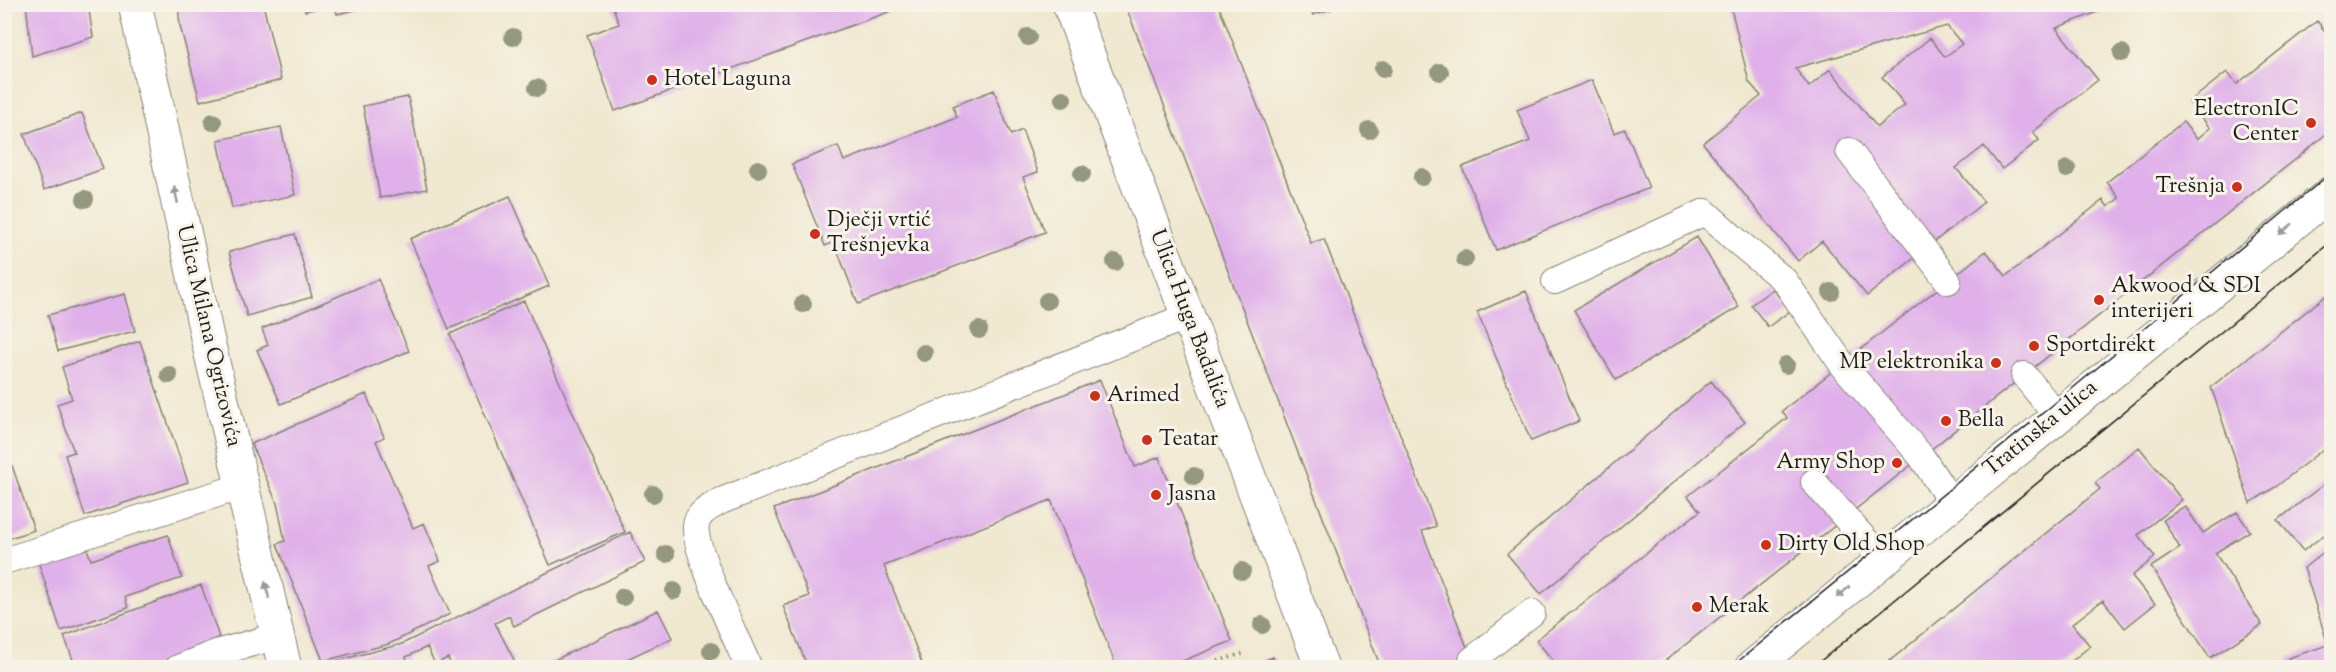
<svg xmlns="http://www.w3.org/2000/svg" width="2336" height="672" viewBox="0 0 2336 672" font-family="'Sorts Mill Goudy',serif">
<style>
.building{fill:#e0b0ea;fill-rule:evenodd}
.lines{fill:none;stroke-linecap:round;stroke-linejoin:round}
.service-casing{stroke:#868276;stroke-width:28}
.minor-casing{stroke:#868276;stroke-width:35}
.tertiary-casing{stroke:#868276;stroke-width:35}
.path{stroke:#868276;stroke-width:4;stroke-dasharray:1.5 4.5;stroke-linecap:butt}
.service{stroke:#fff;stroke-width:26}
.minor{stroke:#fff;stroke-width:33}
.tertiary{stroke:#fff;stroke-width:33}
.tram{stroke:#1c1c1c;stroke-width:1.5}
.tree{fill:#94987e}
.oneway{fill:#999}
.poi-dot{fill:#c8321e;stroke:#f7f3e8;stroke-width:2}
.labels{text-anchor:middle;dominant-baseline:central;stroke-width:6;stroke-linejoin:round;paint-order:stroke}
.poi-label{font-size:22px;fill:#1c1c1c;stroke:#f7f3e8;text-anchor:start}
.street-label{font-size:22px;fill:#1c1c1c;stroke:#f7f3e8}
</style>
<rect width="100%" height="100%" fill="#f7f3e8"/>
<filter id="ink" filterUnits="userSpaceOnUse"><feTurbulence type="fractalNoise" baseFrequency=".0167" numOctaves="2"/><feDisplacementMap in="SourceGraphic" scale="12" xChannelSelector="R" yChannelSelector="G"/><feConvolveMatrix kernelMatrix="1 2 1 2 8 2 1 2 1" color-interpolation-filters="sRGB"/></filter>
<filter id="wash" filterUnits="userSpaceOnUse"><feTurbulence type="fractalNoise" baseFrequency=".008" numOctaves="4" result="noise"/><feDisplacementMap in="SourceGraphic" scale="24" xChannelSelector="R" yChannelSelector="G"/><feGaussianBlur stdDeviation="1.35" result="paint"/><feColorMatrix in="noise" values="0 0 0 0 0 0 0 0 0 0 0 0 0 0 0 0 0 1.4 0 .05"/><feComposite in="paint" operator="in"/></filter>
<g filter="url(#wash)">
<rect width="100%" height="100%" fill="#f0e8d0"/>
<g id="blocks">
<path class="building" d="M26,4h62l5,33 -61,19z
M178,4h85l18,76 -81,21 -20,-75z
M335,4h36l1,2 -35,8z
M612,4h296v1l-293,106 -28,-76 32,-11z
M1125,4h93l93,239 13,-4 112,287 -14,5 53,137h-94z
M1309,4h33l1,1 -30,10z
M1730,4h375l3,4 -52,20 42,52 -65,52 6,8 -37,29 -18,-23 -28,22 28,34 -117,94 -45,-55 -24,20 -95,-118 58,-47 -12,-14zM1947,26l15,18 -17,13 -15,-19 -48,39 23,28 -28,22 -47,-58 -21,18 -14,-19z
M304,5h27l-26,6z
M2317,21l15,19v89l-36,30 -640,509h-107l6,-5 -19,-23 164,-129 -12,-15 99,-78 -5,-7 204,-160 20,25 97,-76 5,7 11,-9 -12,-16 76,-60 14,17 13,-11 -21,-26 38,-30 10,12z
M1592,80l22,53 11,-4 24,59 -153,62 -34,-83 68,-26 -13,-31z
M994,90l17,45 11,-5 16,42 -15,5 22,55 -187,72 -24,-62 -9,4 -33,-82 46,-18 6,15 113,-44 -4,-11z
M408,97l19,92 -47,9 -17,-92z
M82,113l21,56 -59,21 -20,-56z
M281,127l14,68 -63,13 -14,-68z
M510,196l39,90 -100,43 -39,-90z
M295,234l17,63 -65,19 -18,-64z
M1697,237l42,70 -123,73 -42,-70z
M378,279l31,72 -128,53 -24,-54 11,-5 -6,-16z
M1773,289l17,22 -22,16 -17,-22z
M1526,291l53,130 -48,20 -54,-129z
M2332,291v151l-55,44 -27,17 -39,-116z
M125,294l10,37 -77,20 -10,-36z
M524,301l101,231 -75,33 -100,-231z
M140,341l48,141 -103,34 -20,-61 9,-3 -17,-48 15,-5 -10,-32z
M1100,380l35,87 24,-10 73,184 -67,27h-48l-66,-168 -167,66 40,102h-116l-25,-62 26,-10 -35,-87z
M1711,381l34,41 -204,172 -34,-40z
M366,394l18,43 -8,4 37,87 11,-5 16,38 -11,5 21,48 -61,30 -66,17 -46,-117 8,-3 -8,-38 -26,-59z
M4,442l30,88 -30,10z
M2139,447l43,53 -44,35 17,22 -23,19 23,28 -30,24 -22,-28 -31,24 18,22 -26,22h-183l219,-179 -5,-6z
M2332,478v51l-29,22 -25,-31z
M2185,506l18,27 34,-21 13,19 -35,22 47,72 -52,33 -59,-91 29,-19 -17,-28z
M630,532l15,30 -131,64 -5,-10 -14,7 19,37 -16,8h-46l-4,-10 -13,6 -8,-17 -21,10 3,11h-72l-1,-7 66,-17z
M168,535l14,43 -57,19 3,11 -67,23 -24,-73 48,-15 6,17z
M2332,545v123h-40l-4,-10 40,-13 -24,-77z
M201,585l18,52 -8,4 9,26 -144,1 -12,-32z
M658,610l14,28 -64,30h-70z
M1273,657l4,11h-31v-1z"/>
</g>
</g>
<g filter="url(#ink)">
<use href="#blocks" fill-opacity="0" stroke="#868276" stroke-width="1.5"/>
<g class="lines">
<g class="service-casing">
<path id="service" d="M1849,151l99,130
M1555,281l150,-69 33,30 46,38 58,84 79,92 30,46
M2024,375l33,41
M1814,482l68,77
M4,561l239,-75
M1472,660l60,-47
M178,668l38,-15 62,-17
M749,668c-11,-26 -57,-121 -53,-143 2,-13 15,-18 25,-24l467,-185"/>
</g>
<g class="minor-casing">
<path id="minor" d="M135,4l72,333 78,331
M1069,4l253,664"/>
</g>
<g class="tertiary-casing">
<path id="tertiary" d="M1751,668l581,-476"/>
</g>
<path class="path" d="M1218,661l27,-8"/>
<use href="#service" class="service"/>
<use href="#minor" class="minor"/>
<use href="#tertiary" class="tertiary"/>
<path class="tram" d="M1730,668l319,-260 283,-236
M1812,668l520,-427"/>
</g>
<g class="tree">
<circle cx="513" cy="37" r="9"/>
<circle cx="1028" cy="37" r="9"/>
<circle cx="2122" cy="53" r="9"/>
<circle cx="1383" cy="69" r="9"/>
<circle cx="1440" cy="72" r="9"/>
<circle cx="537" cy="88" r="9"/>
<circle cx="1063" cy="99" r="9"/>
<circle cx="213" cy="122" r="9"/>
<circle cx="1369" cy="130" r="9"/>
<circle cx="758" cy="169" r="9"/>
<circle cx="2067" cy="169" r="9"/>
<circle cx="1082" cy="174" r="9"/>
<circle cx="1422" cy="177" r="9"/>
<circle cx="85" cy="199" r="9"/>
<circle cx="1465" cy="259" r="9"/>
<circle cx="1115" cy="262" r="9"/>
<circle cx="1831" cy="292" r="9"/>
<circle cx="1047" cy="301" r="9"/>
<circle cx="803" cy="304" r="9"/>
<circle cx="979" cy="330" r="9"/>
<circle cx="924" cy="353" r="9"/>
<circle cx="1786" cy="365" r="9"/>
<circle cx="169" cy="375" r="9"/>
<circle cx="1194" cy="476" r="9"/>
<circle cx="653" cy="494" r="9"/>
<circle cx="666" cy="554" r="9"/>
<circle cx="1242" cy="571" r="9"/>
<circle cx="674" cy="591" r="9"/>
<circle cx="623" cy="597" r="9"/>
<circle cx="1262" cy="625" r="9"/>
<circle cx="711" cy="651" r="9"/>
</g>
<defs><path id="oneway-solid" d="M-6-.8H1V-3.2L6.5 0L1 3.2V.8H-6Z" transform="scale(1.5)"/></defs>
<g class="oneway">
<use href="#oneway-solid" transform="translate(176 195) rotate(-102)"/>
<use href="#oneway-solid" transform="translate(2286 229) rotate(141)"/>
<use href="#oneway-solid" transform="translate(267 590) rotate(-103)"/>
<use href="#oneway-solid" transform="translate(1843 592) rotate(140)"/>
</g>
</g>
<g class="poi-dot">
<circle cx="652" cy="80" r="6"/>
<circle cx="2311" cy="123" r="6"/>
<circle cx="2237" cy="187" r="6"/>
<circle cx="815" cy="234" r="6"/>
<circle cx="2099" cy="300" r="6"/>
<circle cx="2034" cy="346" r="6"/>
<circle cx="1996" cy="363" r="6"/>
<circle cx="1095" cy="396" r="6"/>
<circle cx="1946" cy="421" r="6"/>
<circle cx="1147" cy="440" r="6"/>
<circle cx="1897" cy="463" r="6"/>
<circle cx="1156" cy="495" r="6"/>
<circle cx="1766" cy="545" r="6"/>
<circle cx="1697" cy="607" r="6"/>
</g>
<g class="labels">
<g class="poi-label">
<text x="664" y="80">Hotel Laguna</text>
<text x="2299" y="110" text-anchor="end">ElectronIC<tspan x="2299" dy="25">Center</tspan></text>
<text x="2225" y="187" text-anchor="end">Trešnja</text>
<text x="827" y="221">Dječji vrtić<tspan x="827" dy="25">Trešnjevka</tspan></text>
<text x="2111" y="287">Akwood &amp; SDI<tspan x="2111" dy="25">interijeri</tspan></text>
<text x="2046" y="346">Sportdirekt</text>
<text x="1984" y="363" text-anchor="end">MP elektronika</text>
<text x="1107" y="396">Arimed</text>
<text x="1958" y="421">Bella</text>
<text x="1159" y="440">Teatar</text>
<text x="1885" y="463" text-anchor="end">Army Shop</text>
<text x="1168" y="495">Jasna</text>
<text x="1778" y="545">Dirty Old Shop</text>
<text x="1709" y="607">Merak</text>
</g>
<g class="street-label">
<text transform="translate(1189 319) rotate(69)">Ulica Huga Badalića</text>
<text transform="translate(208 336) rotate(77)">Ulica Milana Ogrizovića</text>
<text transform="translate(2041 429) rotate(-39)">Tratinska ulica</text>
</g>
</g>
<rect width="2336" height="672" fill="none" stroke="#f7f3e8" stroke-width="24"/>
</svg>
